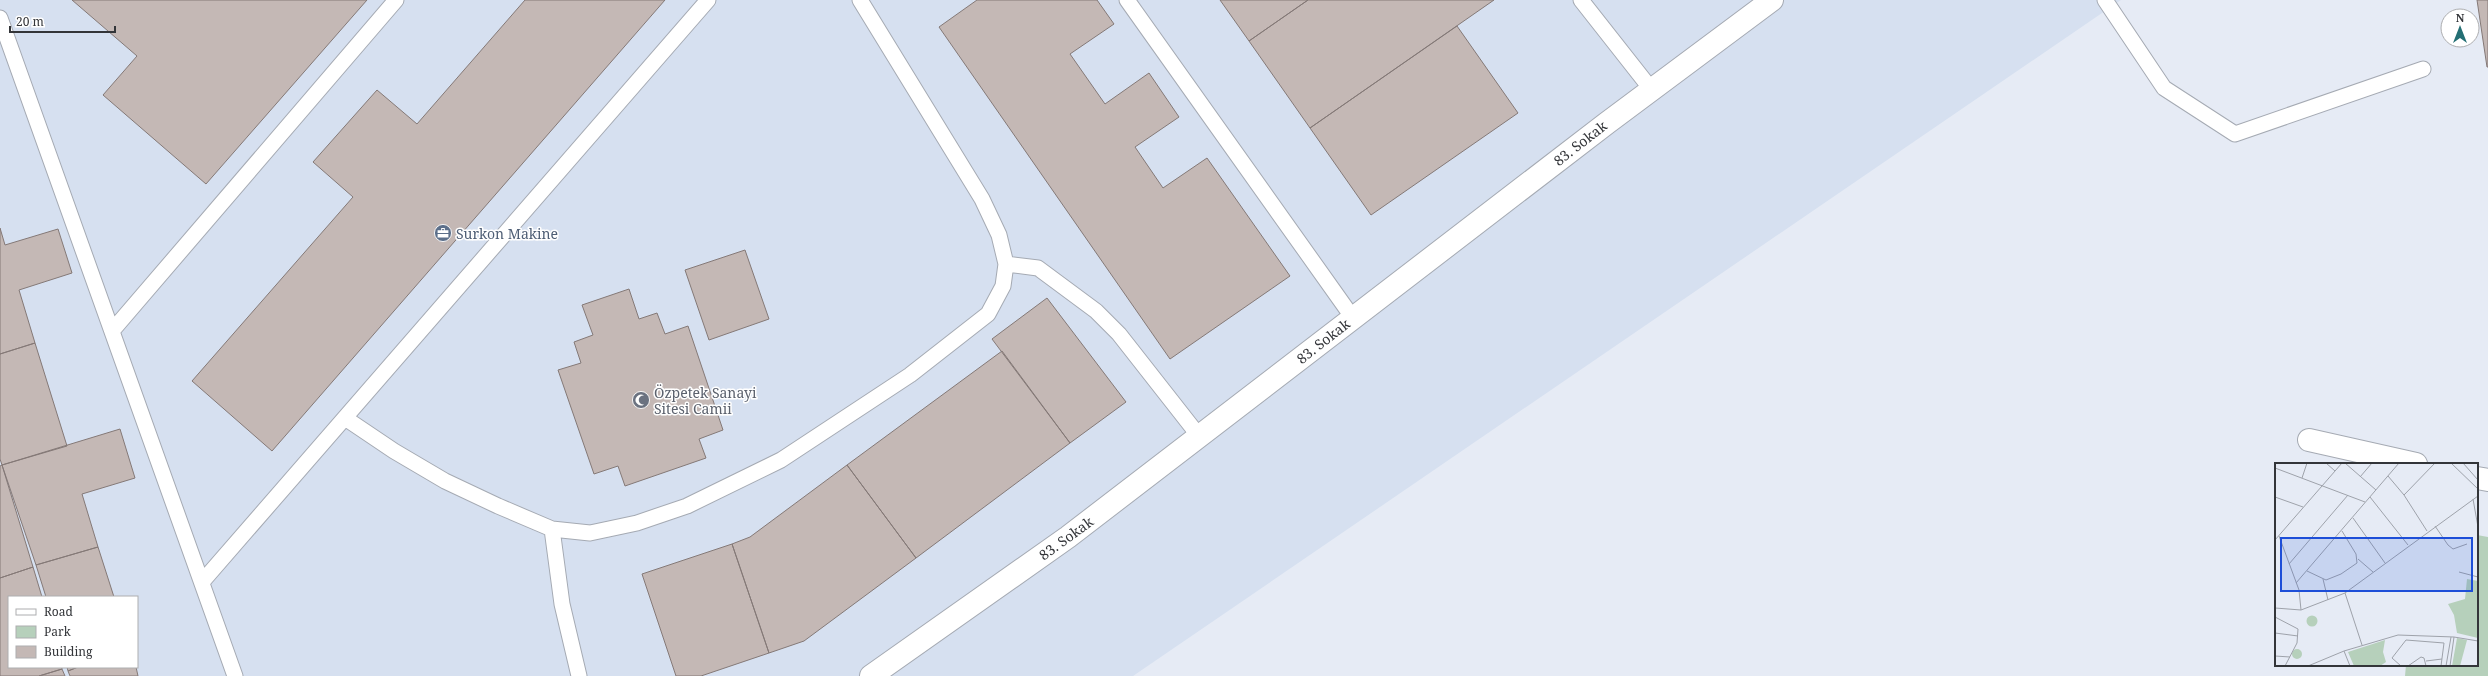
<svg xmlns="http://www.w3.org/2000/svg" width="2488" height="676" viewBox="0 0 2488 676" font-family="'Noto Serif',serif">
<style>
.built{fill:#d6e0f0;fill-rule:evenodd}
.green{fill:#b6d0bb}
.building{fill:#c4b8b5;stroke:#847977}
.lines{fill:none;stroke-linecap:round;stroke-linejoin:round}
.lane-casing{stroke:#a5aab3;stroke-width:17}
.street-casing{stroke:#a5aab3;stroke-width:24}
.lane{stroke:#fff;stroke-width:15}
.street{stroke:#fff;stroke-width:22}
.labels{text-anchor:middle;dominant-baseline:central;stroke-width:3;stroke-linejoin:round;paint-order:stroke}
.street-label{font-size:14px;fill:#333539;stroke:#fff}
.service-label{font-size:14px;fill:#4e5e75;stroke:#fff;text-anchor:start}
.worship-label{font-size:14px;fill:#5b616d;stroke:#fff;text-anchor:start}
.inset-road{fill:none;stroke:#9ea2aa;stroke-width:1}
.view{fill:#1d4ed8;fill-opacity:0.15;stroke:#1d4ed8;stroke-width:2}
.inset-edge{fill:none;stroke:#333539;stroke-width:2}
</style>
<rect width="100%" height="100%" fill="#e6ebf5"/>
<path class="built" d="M0,0h2121l-988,676h-1133zM9,597h128v70h-128z"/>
<path class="green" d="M2477,535l11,2v139h-83l1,-11h71z"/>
<path class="building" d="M72,0h295l-161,184 -103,-89 34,-39z
M525,0h140l-393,451 -80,-70 161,-184 -40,-35 64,-72 40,34z
M977,0h120l17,24 -44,30 35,50 44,-31 30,44 -44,30 28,41 44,-30 83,118 -120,83 -231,-332z
M1220,0h88l-59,41z
M1308,0h186l-184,128 -61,-87z
M2477,0h11v67h-1z
M1457,26l61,87 -147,102 -61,-87z
M0,228l5,17 53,-16 14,44 -53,17 16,53 -35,11z
M745,250l24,69 -60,21 -24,-70z
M629,289l10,30 18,-6 8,21 23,-8 35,104 -24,9 7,19 -81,28 -7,-20 -24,8 -36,-104 23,-7 -7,-21 19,-7 -11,-30z
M1047,298l79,104 -56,41 -78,-104z
M35,343l32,103 -65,19 -2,-6v-105z
M1002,351l68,92 -154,115 -69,-93z
M120,429l15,49 -53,16 16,53 -62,18 -34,-100z
M2,465l31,102 -33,11v-112z
M847,465l69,93 -112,83 -35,12 -37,-109 18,-7z
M732,544l37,109 -68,23h-25l-34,-102z
M98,547l16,50h-68l-10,-32z
M33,567l9,30h-33v70h53v2l-23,7h-39v-98z
M67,667h11l-10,4z
M78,667h58l2,9h-68l-2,-5z
M62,669l3,7h-26z"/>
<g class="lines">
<g class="lane-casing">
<path id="lane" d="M1127,0l226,318
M1581,0l70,89
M2105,0l59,88 71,46 188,-65
M0,18l235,658
M1006,264l32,4 58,43 23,23 80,102
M112,331l284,-331
M345,418l49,33 51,30 53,25 54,23 38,4 47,-10 50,-17 94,-46 129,-85 78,-61 15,-28 3,-22 -7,-29 -17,-36 -122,-199
M552,529l10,75 17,72
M202,582l506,-582"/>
</g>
<g class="street-casing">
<path id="street" d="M2309,440l107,24
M2477,478l11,2
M871,676l197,-139 539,-414 165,-123"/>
</g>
<use href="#lane" class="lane"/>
<use href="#street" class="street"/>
</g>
<defs>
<g id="office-disc" transform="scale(0.9)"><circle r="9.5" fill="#5c6f8a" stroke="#fff"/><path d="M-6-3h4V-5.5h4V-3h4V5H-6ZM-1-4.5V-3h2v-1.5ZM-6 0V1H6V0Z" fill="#fff"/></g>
<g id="mosque-disc" transform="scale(0.9)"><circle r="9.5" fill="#6b7280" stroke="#fff"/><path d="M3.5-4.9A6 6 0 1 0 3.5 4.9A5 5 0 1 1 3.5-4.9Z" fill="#fff"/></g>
</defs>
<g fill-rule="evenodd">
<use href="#office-disc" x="443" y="233"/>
<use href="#mosque-disc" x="641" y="400"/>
</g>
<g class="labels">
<g class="street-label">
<text transform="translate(1580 143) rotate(-38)">83. Sokak</text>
<text transform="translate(1323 341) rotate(-38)">83. Sokak</text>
<text transform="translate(1066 538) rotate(-36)">83. Sokak</text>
</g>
<g class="service-label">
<text x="456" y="233">Surkon Makine</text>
</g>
<g class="worship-label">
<text x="654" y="392">Özpetek Sanayi<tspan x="654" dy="16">Sitesi Camii</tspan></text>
</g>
</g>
<g transform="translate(2275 463)">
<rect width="203" height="203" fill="#e6ebf5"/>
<path d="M192,116l11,2v57l-21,-5 -3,-18 -6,-11 17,-5zM31.5 158a5.5 5.5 0 1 1 11 0a5.5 5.5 0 1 1-11 0ZM182,175l10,2 -7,26h-8zM110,177l-2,12 3,10 -6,4h-26l-6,-14zM17 191a5 5 0 1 1 10 0a5 5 0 1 1-10 0Z" fill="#b6d0bb"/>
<path class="inset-road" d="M51,0l9,8M70,0l31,27M176,0l27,26M188,0l15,17M0,5l90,34M113,13l16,19 23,36M85,14l12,-14M27,15l5,-15M129,32l31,-32M0,34l28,10M95,34l38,48M198,36l5,28M78,55l32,45M160,63l13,19 5,4 14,-5M4,73l20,54 2,20M0,77l67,-77M83,96l15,13M14,101l59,-69M32,108l19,9 15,-6 16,-11 -1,-9 -14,-23M184,109l19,5M48,116l5,21M21,120l103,-120M70,130l17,52M0,145l26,2 44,-17 133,-97M0,154l23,12 -1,14 -12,23M0,170l23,3M69,188l6,15M0,193l15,1M151,198l16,-2M33,203l36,-15 54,-16 56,2 24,4M126,203l-9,-8 14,-18 38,3 -3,23M133,203l13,-9 3,1 2,8M171,203l5,-29M175,203l4,-29"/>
<path class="view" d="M6,75h191v53h-191z"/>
<rect width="203" height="203" class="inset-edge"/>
</g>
<rect x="8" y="596" width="130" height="72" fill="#ffffff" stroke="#adaeb0"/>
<rect x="16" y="609" width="20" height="6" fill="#ffffff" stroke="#adaeb0"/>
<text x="44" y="616" font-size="12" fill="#333539">Road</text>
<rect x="16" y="626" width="20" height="12" fill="#b6d0bb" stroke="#adaeb0"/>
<text x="44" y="636" font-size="12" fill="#333539">Park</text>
<rect x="16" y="646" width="20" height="12" fill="#c4b8b5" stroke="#adaeb0"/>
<text x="44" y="656" font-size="12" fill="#333539">Building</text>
<g transform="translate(2460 28)"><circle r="19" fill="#ffffff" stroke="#adaeb0"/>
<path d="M0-3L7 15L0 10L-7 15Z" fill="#246f74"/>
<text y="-6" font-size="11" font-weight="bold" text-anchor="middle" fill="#333539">N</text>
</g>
<path d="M10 26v6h105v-6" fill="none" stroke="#333539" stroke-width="2"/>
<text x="16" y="26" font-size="12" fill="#333539" stroke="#ffffff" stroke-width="3" paint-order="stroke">20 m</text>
</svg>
